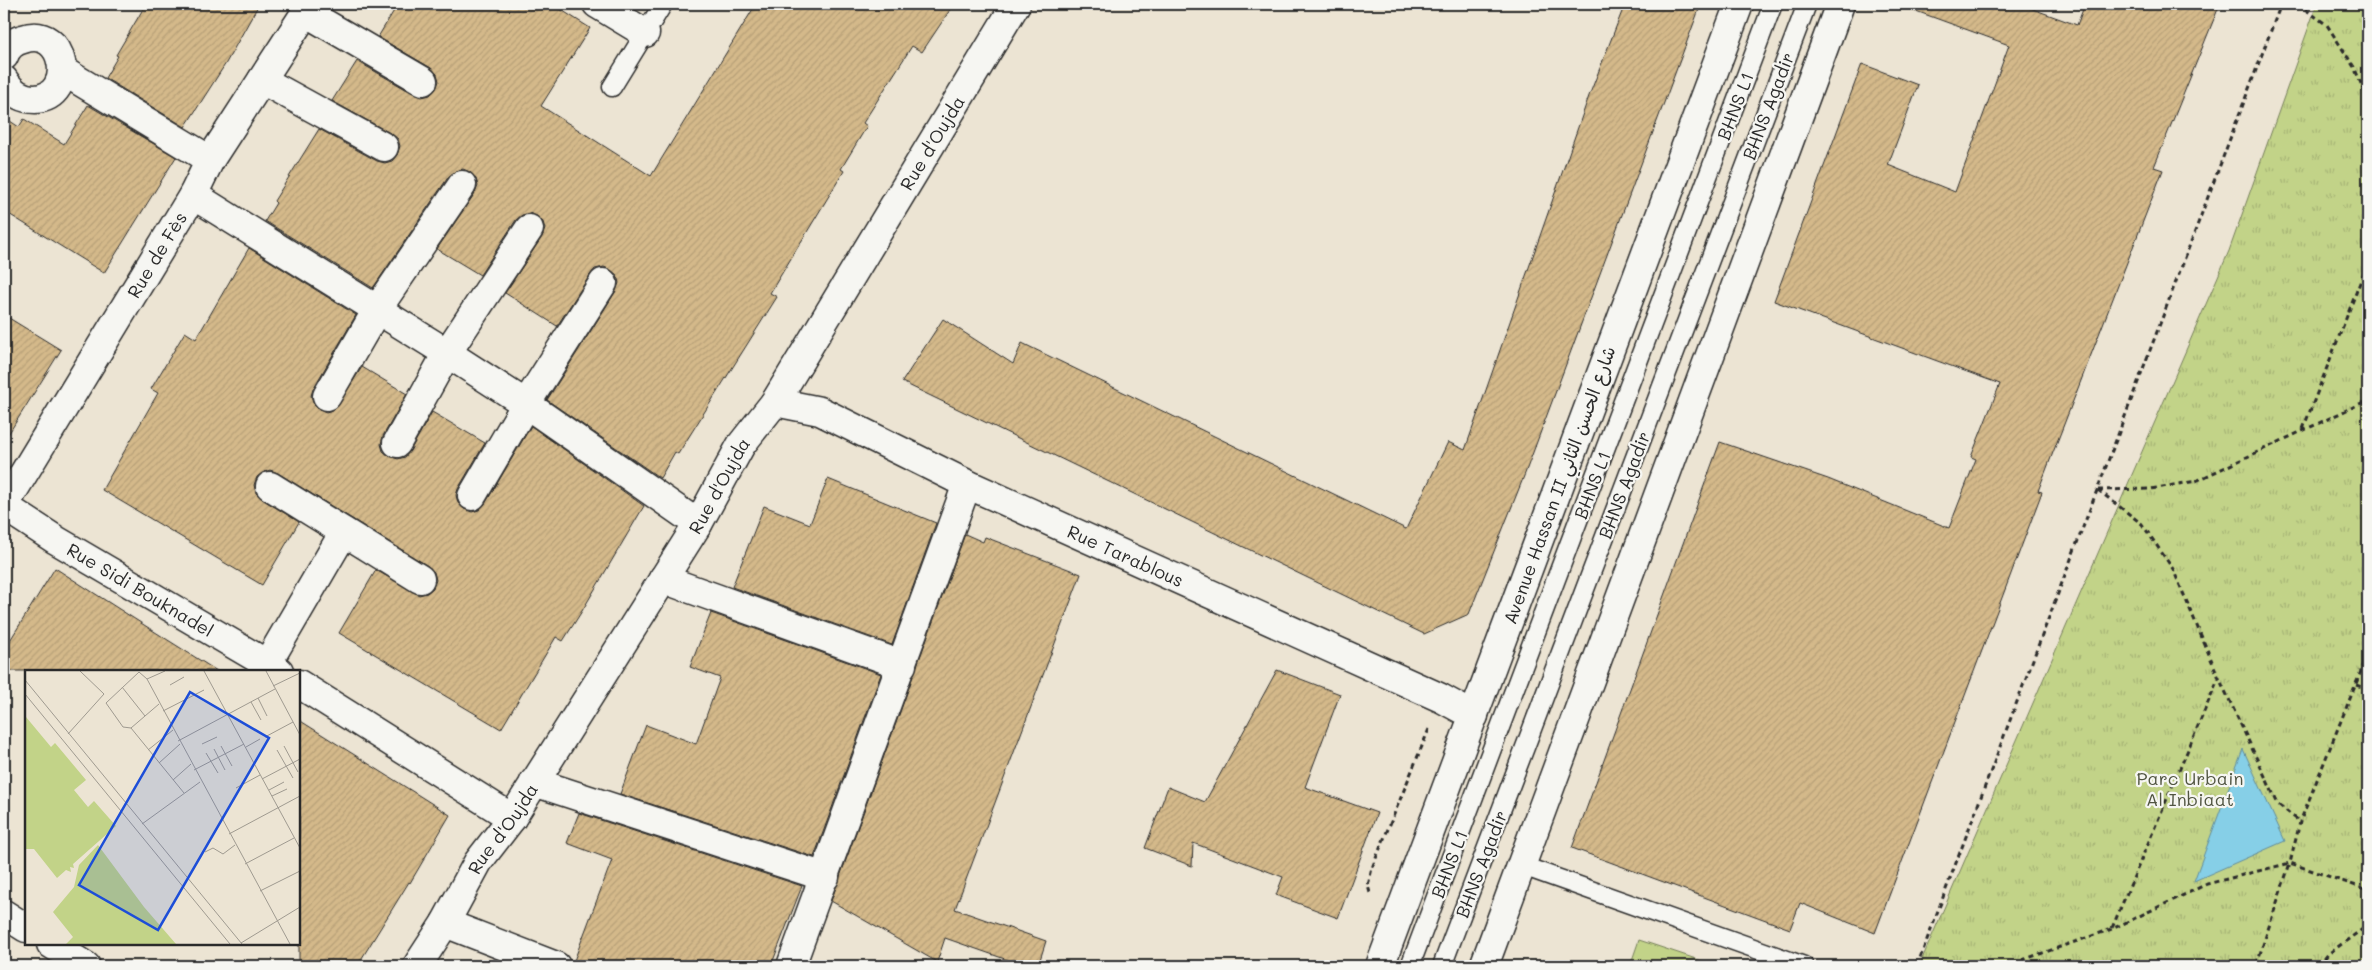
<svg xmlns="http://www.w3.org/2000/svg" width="2372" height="970" viewBox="0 0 2372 970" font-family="Mali,'Playpen Sans Arabic',sans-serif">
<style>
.green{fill:#c2d388;stroke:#767f5a}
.park{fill:url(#park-tufts);stroke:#767f5a}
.water{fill:#86cfe7;stroke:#628d9c}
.building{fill:url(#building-hatch);stroke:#2b2b2b}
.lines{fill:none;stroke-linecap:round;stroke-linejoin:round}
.service-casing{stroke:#2b2b2b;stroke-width:21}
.minor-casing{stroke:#2b2b2b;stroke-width:31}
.tertiary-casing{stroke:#2b2b2b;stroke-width:31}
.path{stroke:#2b2b2b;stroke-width:3;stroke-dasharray:5 4;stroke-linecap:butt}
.service{stroke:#f6f6f2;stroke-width:18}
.minor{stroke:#f6f6f2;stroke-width:28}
.tertiary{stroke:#f6f6f2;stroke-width:28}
.labels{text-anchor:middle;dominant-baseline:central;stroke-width:4.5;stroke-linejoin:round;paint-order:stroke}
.street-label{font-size:18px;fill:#2b2b2b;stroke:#f6f6f2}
.park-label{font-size:18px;fill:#515542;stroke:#f6f6f2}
.inset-road{fill:none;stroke:#9f9a90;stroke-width:1}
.view{fill:#1d4ed8;fill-opacity:0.15;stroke:#1d4ed8;stroke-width:2.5}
.inset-edge{fill:none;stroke:#2b2b2b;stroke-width:2.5}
</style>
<defs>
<pattern id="park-tufts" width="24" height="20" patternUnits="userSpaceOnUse" patternTransform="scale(1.25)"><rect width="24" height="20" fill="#c2d388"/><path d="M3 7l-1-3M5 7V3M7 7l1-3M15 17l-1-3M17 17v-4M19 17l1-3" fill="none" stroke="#a7b576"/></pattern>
<pattern id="building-hatch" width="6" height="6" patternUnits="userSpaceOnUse" patternTransform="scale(1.25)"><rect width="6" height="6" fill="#d4b98a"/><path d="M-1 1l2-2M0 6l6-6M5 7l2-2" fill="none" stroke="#b69f77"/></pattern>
</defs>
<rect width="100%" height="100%" fill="#ece4d3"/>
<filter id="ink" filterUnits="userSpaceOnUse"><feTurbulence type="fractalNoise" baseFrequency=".02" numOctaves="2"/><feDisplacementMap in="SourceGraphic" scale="10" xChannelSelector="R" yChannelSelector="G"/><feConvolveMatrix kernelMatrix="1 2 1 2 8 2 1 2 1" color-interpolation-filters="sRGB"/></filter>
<g filter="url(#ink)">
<path class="green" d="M1639,940l78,26h-87z"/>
<path class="park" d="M2317,4h51v962h-449l310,-715z"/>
<path class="water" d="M2243,749l42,92 -91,40z"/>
<path class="building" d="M146,4h113l-33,59 -41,64 -80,-49 13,-22 -2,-1z
M398,4h154l38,24 -49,78 110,70 105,-172h198l-32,48 -10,-6 -49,77 4,3 -26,43 3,2 -74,122 7,4 -99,157 -3,-2 -15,26 -113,-78 69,-109 3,-8 -2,-8 -6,-5 -7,-3 -9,2 -5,6 -33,51 -52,-33 37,-56 3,-8 -2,-7 -6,-6 -8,-3 -7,2 -6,5 -36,55 -43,-26 38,-56 3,-7 -2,-7 -6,-7 -7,-3 -7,2 -7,5 -76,112 -108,-67 11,-18 -2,-2 45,-72 58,32 8,2 7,-2 5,-6 3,-9 -2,-7 -6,-5 -60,-33 25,-40 59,34 6,2 8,-2 6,-6 3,-8 -2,-7 -6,-6 -53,-31z
M1625,4h76l-175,467 -57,143 -45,20 -522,-252 41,-63 70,45 9,-21 384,186 42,-87 17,8 124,-354z
M1906,4h113l58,21 8,-21h135l-66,163 9,3 -125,321 4,1 -167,441 -75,-30 -10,26 -218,-81 148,-406 108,37 121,49 27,-69 -5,-2 29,-73 -226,-83 88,-237 56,21 -30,80 67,27 54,-147 -104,-38z
M88,105l88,52 -72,116 -100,-62v-94l15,10 5,-8 40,25z
M249,248l107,67 -43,74 -2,7 3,8 5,5 7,3 9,-3 27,-42 45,27 -24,42 -2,8 2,7 6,5 9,3 7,-2 5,-6 22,-39 53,31 -27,46 -2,6 2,8 6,6 8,3 7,-2 6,-6 46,-78 113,80 -62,105 -19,30 -7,-4 -55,92 -162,-96 37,-63 43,25 8,-2 6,-5 3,-8 -2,-8 -6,-6 -150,-93 -8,-3 -8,3 -5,4 -3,8 2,8 6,6 37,23 -37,63 -160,-95 56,-97 -7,-4 34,-57 11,7z
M4,315l57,35 -57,91z
M828,479l108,44 -44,122 -160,-58 32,-81 46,18z
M965,534l18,8 2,-5 96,37 -126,335 91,32 -8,25h-13l-80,-28 -8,24 -106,-61z
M55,568l78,50 84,53h-213v-21z
M711,613l170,61 -67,183 -194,-63 26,-69 50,19 24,-66 -30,-11z
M1277,670l63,24 -35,93 72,26 -39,105 -62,-23 7,-18 -90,-34 -1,23 -47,-18 23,-61 37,15z
M299,720l151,95 -40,68 -1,-1 -52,84h-58z
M579,813l223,73 -31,80h-199l40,-106 -45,-17z"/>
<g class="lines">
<g class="service-casing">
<path id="service" d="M612,87l51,-83
M1520,865l284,101
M1410,966l363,-962
M1442,966l365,-962"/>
</g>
<g class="minor-casing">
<g id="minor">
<path d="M597,4l48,29"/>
<path d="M305,12l118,69"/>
<path d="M4,56c3,-9 10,-15 19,-17 43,-15 55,58 12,60 -15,0 -24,-8 -31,-19"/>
<path d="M63,71l147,89"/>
<path d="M262,80l122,67"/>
<path d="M193,195l254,158 79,51 172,120"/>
<path d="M327,396l51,-88 84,-123"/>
<path id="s1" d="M775,402l45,9 147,73 474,214 33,18"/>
<path d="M397,443l50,-90 82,-124"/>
<path d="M270,486l150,93"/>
<path d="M472,496l54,-92 77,-121"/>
<path id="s2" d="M4,506l52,34 223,131"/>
<path d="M663,579l239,86"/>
<path d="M267,664l77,-132"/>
<path d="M299,684l213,134"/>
<path d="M534,782l291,95"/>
<path d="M4,914l22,14"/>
<path d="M445,923l111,43"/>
<path d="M51,944l35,22"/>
<path id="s3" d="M417,966l28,-43 33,-61 34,-44 186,-294 43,-79 34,-43 241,-398"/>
<path d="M791,966l176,-482"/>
</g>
</g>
<g class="tertiary-casing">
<g id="tertiary">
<path id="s4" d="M4,506l189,-311 17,-35 101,-156"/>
<path d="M1380,966l359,-962"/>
<path d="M1484,966l356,-962"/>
</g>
</g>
<path class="path" d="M2298,4l29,21 27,42 14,33
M2303,429l65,-167
M2098,490l44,34 31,45 46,109 59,126 22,18
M2098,490l53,-1 45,-8 172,-81
M2368,654l-68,168 -10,41 78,27
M2356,685l12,4
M1370,893l-2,-7 4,-18 57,-139
M2112,928l106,-249
M1917,966l364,-962
M2005,966l107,-37 95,-45 83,-21 -34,103
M2319,966l9,-12 40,-29"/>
<use href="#service" class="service"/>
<use href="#minor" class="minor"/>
<use href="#tertiary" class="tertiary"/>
</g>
</g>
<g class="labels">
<g class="street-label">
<text transform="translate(1735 106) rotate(-69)">BHNS L1</text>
<text transform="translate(1768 106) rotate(-69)">BHNS Agadir</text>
<text stroke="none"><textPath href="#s3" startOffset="972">Rue d'Oujda</textPath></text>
<text stroke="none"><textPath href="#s4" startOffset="294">Rue de Fès</textPath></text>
<text transform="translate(1559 485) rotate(-70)">Avenue Hassan II شارع الحسن الثاني</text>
<text transform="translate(1592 485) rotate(-69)">BHNS L1</text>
<text transform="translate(1624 485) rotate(-69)">BHNS Agadir</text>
<text stroke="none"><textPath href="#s3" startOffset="568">Rue d'Oujda</textPath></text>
<text stroke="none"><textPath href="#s1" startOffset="384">Rue Tarablous</textPath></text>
<text stroke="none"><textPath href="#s2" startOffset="160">Rue Sidi Bouknadel</textPath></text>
<text stroke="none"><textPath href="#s3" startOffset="162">Rue d'Oujda</textPath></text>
<text transform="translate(1449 864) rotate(-69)">BHNS L1</text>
<text transform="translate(1481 864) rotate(-69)">BHNS Agadir</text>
</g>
<g class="park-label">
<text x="2190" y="778">Parc Urbain<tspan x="2190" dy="21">Al Inbiaat</tspan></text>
</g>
</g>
<g transform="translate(25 670)">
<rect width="275" height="275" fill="#ece4d3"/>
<path d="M1,47l25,30 4,-4 31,37 -12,10 14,17 6,-6 22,25 -43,38 1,4 -4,-1 1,5 -5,-2 -9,8 -23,-29h-9z" fill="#c2d388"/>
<path d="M73,175l46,62 32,37h-110l7,-7 -20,-25 21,-25 5,-22z" fill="#c2d388"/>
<path class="inset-road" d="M179,1l96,177M241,1l34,64M122,9l18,-8M0,10l217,264M145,15l14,-8M248,16l27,-13M97,17l23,29M0,24l205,250M233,28l9,18M226,32l10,18M138,41l41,-21M106,58l-8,-1 -17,-24 33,-31 8,7 143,265M106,58l53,65M106,58l28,-24M43,64l36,-40 -24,-23M240,67l28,-15M153,71l97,-52M177,74l15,-7M196,76l11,20M259,76l14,26M221,77l14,-8M189,79l11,21M123,80l25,-20M252,80l16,28M181,83l12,20M134,93l21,-19M169,100l50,-26M237,109l38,-20M148,110l18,-16M211,118l24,-13M244,120l15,-8M247,126l15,-7M117,154l58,-42M204,164l71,-38M180,182l8,-4 10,6 12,-9M220,194l49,-26M235,221l40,-20M216,273l59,-36"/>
<path class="view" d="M165,22l79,46 -111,192 -79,-45z"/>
<rect width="275" height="275" class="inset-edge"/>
</g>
<rect width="2372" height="970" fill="none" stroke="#f6f6f2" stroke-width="20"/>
<rect x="10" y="10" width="2352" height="950" fill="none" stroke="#2b2b2b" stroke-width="2" filter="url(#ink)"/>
</svg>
